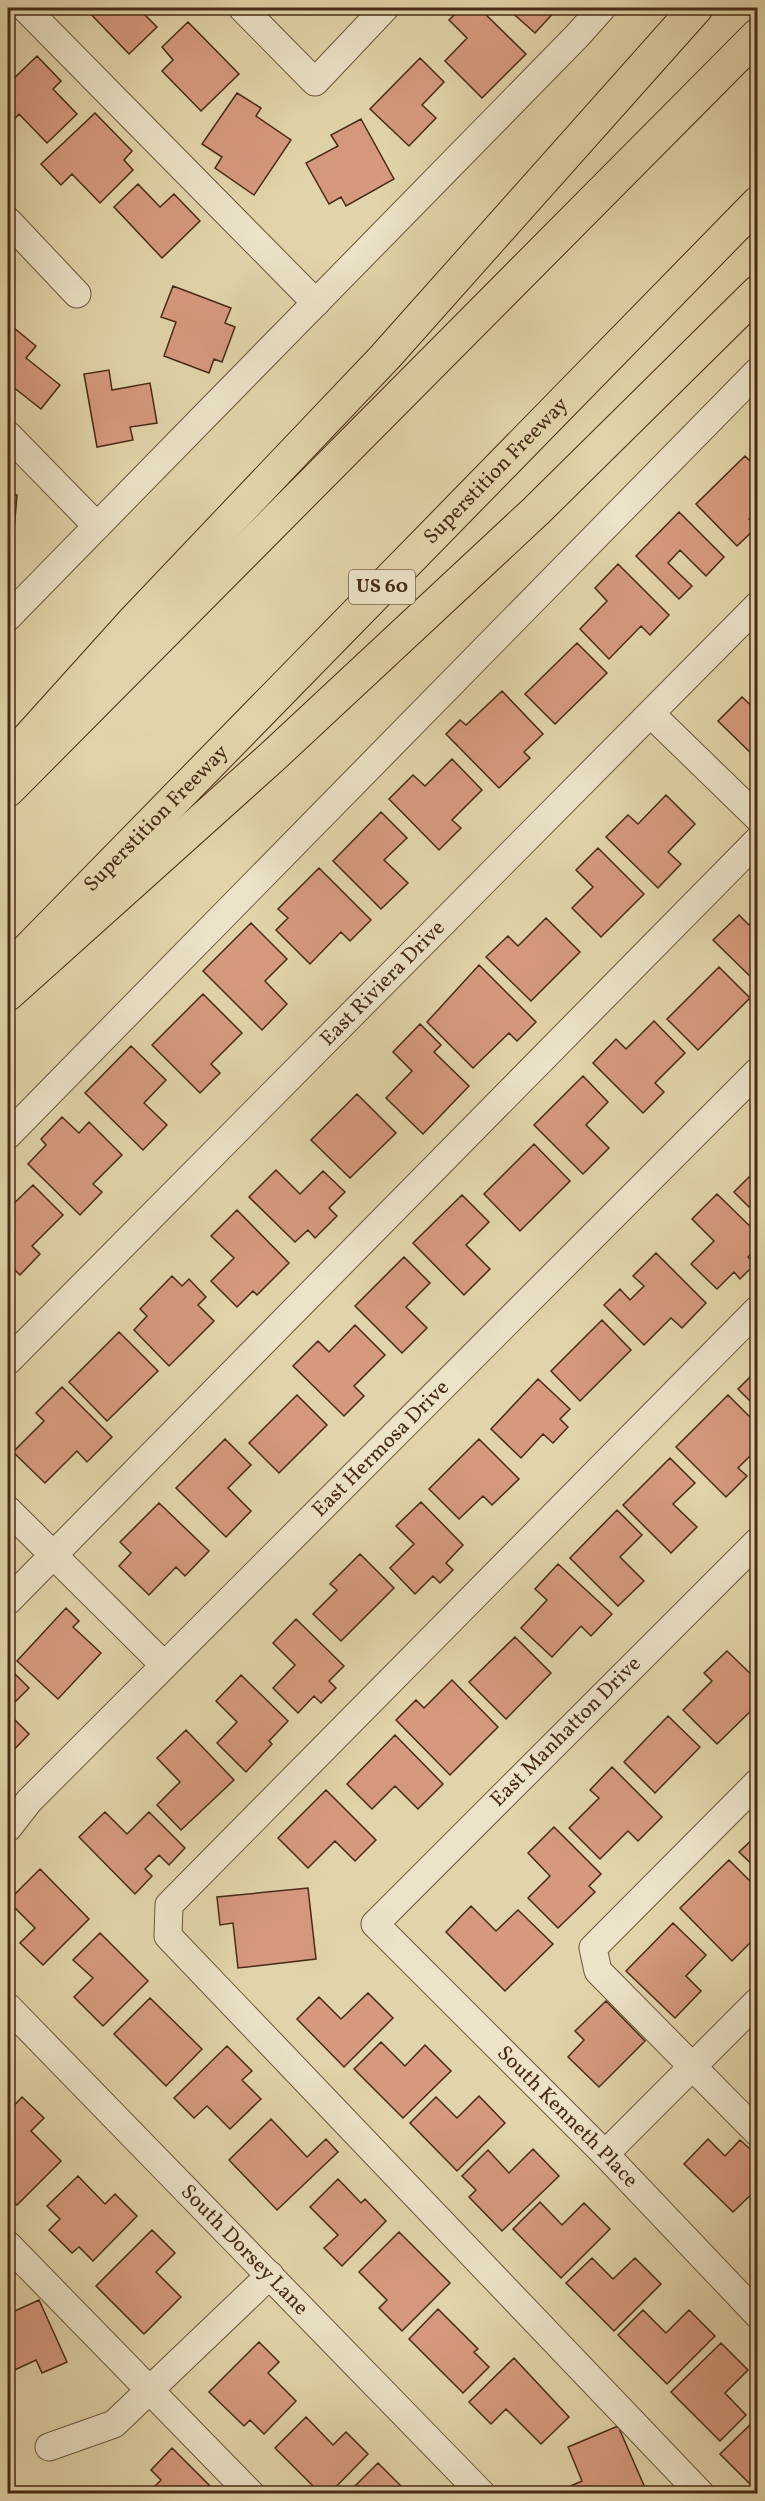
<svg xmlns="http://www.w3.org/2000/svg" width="765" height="2501" viewBox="0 0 765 2501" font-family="Vollkorn,serif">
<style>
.building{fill:#d6997e;stroke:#482b16;stroke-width:1.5}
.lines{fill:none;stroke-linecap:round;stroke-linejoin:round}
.minor-casing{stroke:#6e553b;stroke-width:29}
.highway-casing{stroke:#482b16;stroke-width:35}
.minor{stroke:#ece3c8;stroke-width:27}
.highway{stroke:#e2d4aa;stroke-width:33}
.labels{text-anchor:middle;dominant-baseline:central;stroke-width:4.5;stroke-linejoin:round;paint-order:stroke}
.shield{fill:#ece3c8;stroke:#79624b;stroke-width:1.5}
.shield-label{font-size:20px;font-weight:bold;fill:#482b16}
.street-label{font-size:21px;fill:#482b16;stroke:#ece3c8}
</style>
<rect width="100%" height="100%" fill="#e2d4aa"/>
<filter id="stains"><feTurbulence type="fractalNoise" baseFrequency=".00333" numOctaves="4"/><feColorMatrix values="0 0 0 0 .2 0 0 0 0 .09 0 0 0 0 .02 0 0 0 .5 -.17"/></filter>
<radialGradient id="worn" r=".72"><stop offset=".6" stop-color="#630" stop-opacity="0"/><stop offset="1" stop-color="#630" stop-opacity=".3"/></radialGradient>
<path class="building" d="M85,8h53l19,19 -28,27z
M461,8h18l47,46 -44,44 -37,-37 22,-23 -18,-18z
M507,8h51l-23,25z
M188,22l51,52 -38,37 -39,-40 11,-11 -11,-13z
M37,56l24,25 -8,8 24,25 -30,29 -28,-29 -11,12v-42z
M420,58l24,24 -22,23 14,13 -27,28 -39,-37z
M237,93l24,15 -5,8 35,24 -37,55 -39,-27 7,-11 -20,-13z
M95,113l37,38 -8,9 9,10 -33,33 -28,-29 -11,11 -20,-21z
M361,119l33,60 -48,27 -5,-9 -12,7 -23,-41 32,-17 -7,-11z
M138,184l22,23 14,-13 26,27 -38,37 -48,-51z
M173,286l58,22 -6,15 10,4 -13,35 -8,-3 -5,14 -45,-17 12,-34 -15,-5z
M8,323l28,23 -10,12 34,27 -19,24 -33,-26z
M109,370l3,20 38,-7 7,40 -27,4 3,13 -36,7 -13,-73z
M745,456l13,13v41l-9,9 8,8 -20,19 -41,-42z
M8,495h9l-6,70 -3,-1z
M679,512l45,45 -18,19 -26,-26 -12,13 24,23 -13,13 -43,-43z
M618,564l51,51 -19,20 -9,-9 -32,33 -29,-30 27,-28 -12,-13z
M577,643l30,30 -52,51 -30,-30z
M502,691l41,43 -19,18 6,6 -31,30 -53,-54 14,-14 6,5z
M742,697l16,15v48l-40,-39z
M452,759l30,31 -30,30 9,8 -22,22 -50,-51 24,-24 12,11z
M666,795l29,29 -27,28 13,12 -23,24 -52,-51 22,-22 10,9z
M381,812l26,26 -23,22 24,23 -27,26 -48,-48z
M598,848l46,46 -43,43 -29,-29 21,-21 -17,-17z
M319,868l52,52 -21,21 -9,-9 -31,32 -34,-34 12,-12 -10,-9z
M739,915l10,10 9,-9v68l-45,-44z
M546,918l34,34 -49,49 -45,-44 22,-21 10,10z
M251,923l36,36 -22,22 22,23 -25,26 -59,-59z
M479,965l57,57 -19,19 -8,-8 -36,35 -46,-46z
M719,967l31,31 -52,52 -31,-31z
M203,994l39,39 -31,31 9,9 -20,20 -48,-48z
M654,1021l31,32 -30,30 9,9 -21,21 -50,-50 23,-24 10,10z
M420,1024l21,21 -7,7 35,34 -46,48 -37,-36 26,-27 -19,-19z
M131,1046l35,34 -22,23 23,22 -24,25 -58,-57z
M583,1076l25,26 -22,23 23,23 -26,26 -49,-49z
M357,1094l39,39 -46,45 -39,-38z
M62,1117l17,16 10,-11 33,33 -29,29 9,8 -22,23 -52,-51 18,-19 -5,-6z
M534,1144l36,37 -50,50 -36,-37z
M758,1168v48l-24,-24z
M276,1170l24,24 23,-23 22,21 -16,16 8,8 -22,22 -7,-8 -13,12 -46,-45z
M33,1185l30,30 -31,31 8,8 -20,21 -12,-12v-54z
M717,1194l41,40v13l-10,10 7,7 -15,15 -6,-7 -17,17 -26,-25 23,-23 -22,-22z
M462,1195l27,27 -23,23 24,24 -26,26 -51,-52z
M237,1210l52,53 -32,32 -4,-4 -16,16 -26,-26 23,-23 -23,-22z
M656,1253l50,50 -24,25 -11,-10 -27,27 -40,-40 16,-16 10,11 14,-14 -11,-10z
M404,1257l26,26 -24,24 21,21 -25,25 -47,-47z
M172,1276l10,10 7,-7 17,18 -8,8 16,16 -45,45 -35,-36 13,-14 -7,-7z
M602,1320l29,30 -51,51 -29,-30z
M355,1325l30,30 -31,31 10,10 -20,20 -51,-50 25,-25 11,11z
M119,1332l39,39 -51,50 -38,-39z
M758,1369v40l-20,-20z
M538,1379l32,30 -10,10 8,8 -15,16 -10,-9 -22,24 -30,-29z
M62,1387l50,50 -25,25 -10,-11 -32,32 -32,-31 31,-31 -8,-8z
M297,1395l30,30 -48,48 -30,-30z
M728,1395l30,30v23l-20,20 9,8 -21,21 -50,-50z
M225,1439l26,26 -23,23 23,23 -25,26 -50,-49z
M479,1439l40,40 -27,26 -9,-9 -24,23 -30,-30z
M670,1458l25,25 -22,21 24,23 -26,26 -48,-48z
M421,1502l42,43 -17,18 7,7 -13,13 -7,-7 -18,18 -25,-26 24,-24 -18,-18z
M159,1503l50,48 -24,25 -9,-9 -27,28 -30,-29 12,-13 -11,-11z
M617,1510l25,25 -22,22 24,24 -26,25 -48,-48z
M360,1554l34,34 -53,53 -28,-27 24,-24 -7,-6z
M558,1564l54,50 -21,22 -10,-10 -29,31 -31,-29 26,-28 -12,-11z
M66,1608l13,13 -6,6 28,26 -43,46 -41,-38z
M296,1619l48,47 -15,15 7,7 -15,15 -7,-7 -16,17 -25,-25 22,-23 -22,-22z
M515,1637l36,36 -45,46 -37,-37z
M727,1651l31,30v23l-41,40 -34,-34 29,-29 -8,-8z
M8,1667l21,21 -21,21z
M241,1675l47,46 -19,20 3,3 -26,28 -29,-29 20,-21 -21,-21z
M452,1680l46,47 -48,48 -54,-55 20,-20 8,8z
M8,1713l21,21 -21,22z
M668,1716l32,31 -45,46 -31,-31z
M186,1730l48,50 -53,50 -24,-25 23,-23 -23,-24z
M395,1735l48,49 -25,25 -23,-23 -23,23 -25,-25z
M612,1767l50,50 -24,24 -10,-10 -28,28 -31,-31 30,-30 -9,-8z
M326,1790l50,50 -21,21 -20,-20 -27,27 -30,-30z
M105,1812l22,22 22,-22 36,36 -16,17 -10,-10 -14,14 7,7 -17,18 -56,-57z
M554,1827l47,47 -12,12 6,6 -37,36 -30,-30 22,-22 -22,-23z
M758,1834v36l-19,-18z
M729,1860l29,29v46l-26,26 -52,-53z
M40,1869l49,50 -46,46 -23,-22 15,-15 -27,-27z
M308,1888l8,71 -78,9 -5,-45 -13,2 -3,-28z
M471,1906l25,25 22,-21 35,34 -48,47 -59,-59z
M673,1923l33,32 -20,21 15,15 -26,27 -49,-47z
M100,1933l48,48 -45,45 -29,-29 19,-19 -20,-18z
M368,1993l25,25 -49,49 -47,-48 22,-22 22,22z
M150,1998l52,51 -36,37 -52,-52z
M606,2001l39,40 -46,46 -31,-30 16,-17 -9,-9z
M381,2042l24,24 20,-21 26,26 -48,47 -49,-49z
M227,2046l25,25 -10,9 19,19 -31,30 -23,-23 -13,12 -20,-20z
M479,2096l26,27 -48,48 -47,-48 26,-26 21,21z
M22,2097l22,21 -13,13 30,30 -44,44 -9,-9v-84z
M271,2119l36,38 19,-18 12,13 -61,58 -48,-50z
M708,2139l17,17 15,-16 18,16v32l-25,24 -49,-48z
M533,2149l26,27 -57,55 -33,-34 7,-7 -14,-14 26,-26 21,23z
M78,2176l27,28 10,-10 22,22 -44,45 -14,-14 -7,6 -23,-23 11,-11 -13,-13z
M338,2179l23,24 4,-4 21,22 -44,45 -18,-18 14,-13 -28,-28z
M540,2202l22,23 22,-22 26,26 -49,49 -48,-49z
M152,2230l23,23 -19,19 25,25 -37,37 -48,-48z
M399,2232l51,51 -48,48 -23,-23 8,-8 -28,-28z
M592,2258l21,21 22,-21 26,26 -47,47 -48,-48z
M39,2300l28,62 -25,11 -6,-13 -28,13v-59z
M438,2309l40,40 -4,3 15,15 -26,26 -54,-54z
M643,2310l23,23 23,-23 26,26 -48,48 -49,-49z
M259,2342l20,20 -11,11 28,28 -32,33 -14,-14 -6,6 -35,-34z
M721,2343l27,27 -23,23 21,22 -26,26 -49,-49z
M514,2358l55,59 -28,27 -35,-35 -15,15 -22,-22z
M306,2417l27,28 13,-13 22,22 -39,40h-8l-46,-46z
M758,2417v75l-38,-38z
M618,2426l28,64 -7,4h-71l-2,-6 16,-7 -14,-34z
M172,2448l44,44 -1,2h-68l14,-14 -10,-10z
M378,2463l30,30 -61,1z"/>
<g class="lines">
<g class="minor-casing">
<g id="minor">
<path d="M25,8l291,295"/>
<path d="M242,8l73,74 70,-74"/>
<path d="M8,221l69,73"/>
<path d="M8,435l89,91"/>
<path d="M8,617l569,-581 25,-28"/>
<path d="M651,714l107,104"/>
<path d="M8,1135l750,-764"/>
<path id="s1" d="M8,1361l750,-756"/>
<path d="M8,1510l156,155"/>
<path id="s2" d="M758,1541l-383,383 230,230 153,161"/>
<path d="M8,1601l750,-761"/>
<path d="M758,1782l-165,166 5,23 160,162"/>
<path id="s3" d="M8,1828l21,-27 729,-730"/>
<path id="s4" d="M8,2007l474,487"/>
<path d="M605,2154l153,-153"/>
<path d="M8,2245l243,249"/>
<path d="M49,2447l65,-23 156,-149"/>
<path d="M701,2494l-533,-558 1,-31 589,-596"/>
</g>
</g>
<g class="highway-casing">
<g id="highway">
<path d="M17,751l118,-131 250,-263 311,-349"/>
<path d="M8,790l750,-755"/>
<path id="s5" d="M8,970l750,-767"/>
<path d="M8,994l264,-237 264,-246 222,-219"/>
</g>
</g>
<use href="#minor" class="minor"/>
<use href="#highway" class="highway"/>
</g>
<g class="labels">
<rect class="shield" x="349" y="570" width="66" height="34" rx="4.5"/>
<g class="shield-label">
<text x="382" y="587">US 60</text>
</g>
<g class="street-label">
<text stroke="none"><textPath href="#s5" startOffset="698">Superstition Freeway</textPath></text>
<text stroke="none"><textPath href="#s5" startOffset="212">Superstition Freeway</textPath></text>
<text stroke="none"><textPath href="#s1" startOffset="532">East Riviera Drive</textPath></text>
<text stroke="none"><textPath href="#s3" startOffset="532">East Hermosa Drive</textPath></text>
<text transform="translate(566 1732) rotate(-45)">East Manhatton Drive</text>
<text stroke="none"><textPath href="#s2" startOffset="814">South Kenneth Place</textPath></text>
<text stroke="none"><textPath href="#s4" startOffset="339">South Dorsey Lane</textPath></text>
</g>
</g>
<rect width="765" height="2501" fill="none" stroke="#e2d4aa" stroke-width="30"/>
<rect x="9" y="9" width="747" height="2483" fill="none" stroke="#482b16" stroke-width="3"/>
<rect x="15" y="15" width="735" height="2471" fill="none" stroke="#482b16" stroke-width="1.5"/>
<rect width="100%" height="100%" filter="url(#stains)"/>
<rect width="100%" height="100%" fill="url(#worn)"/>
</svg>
